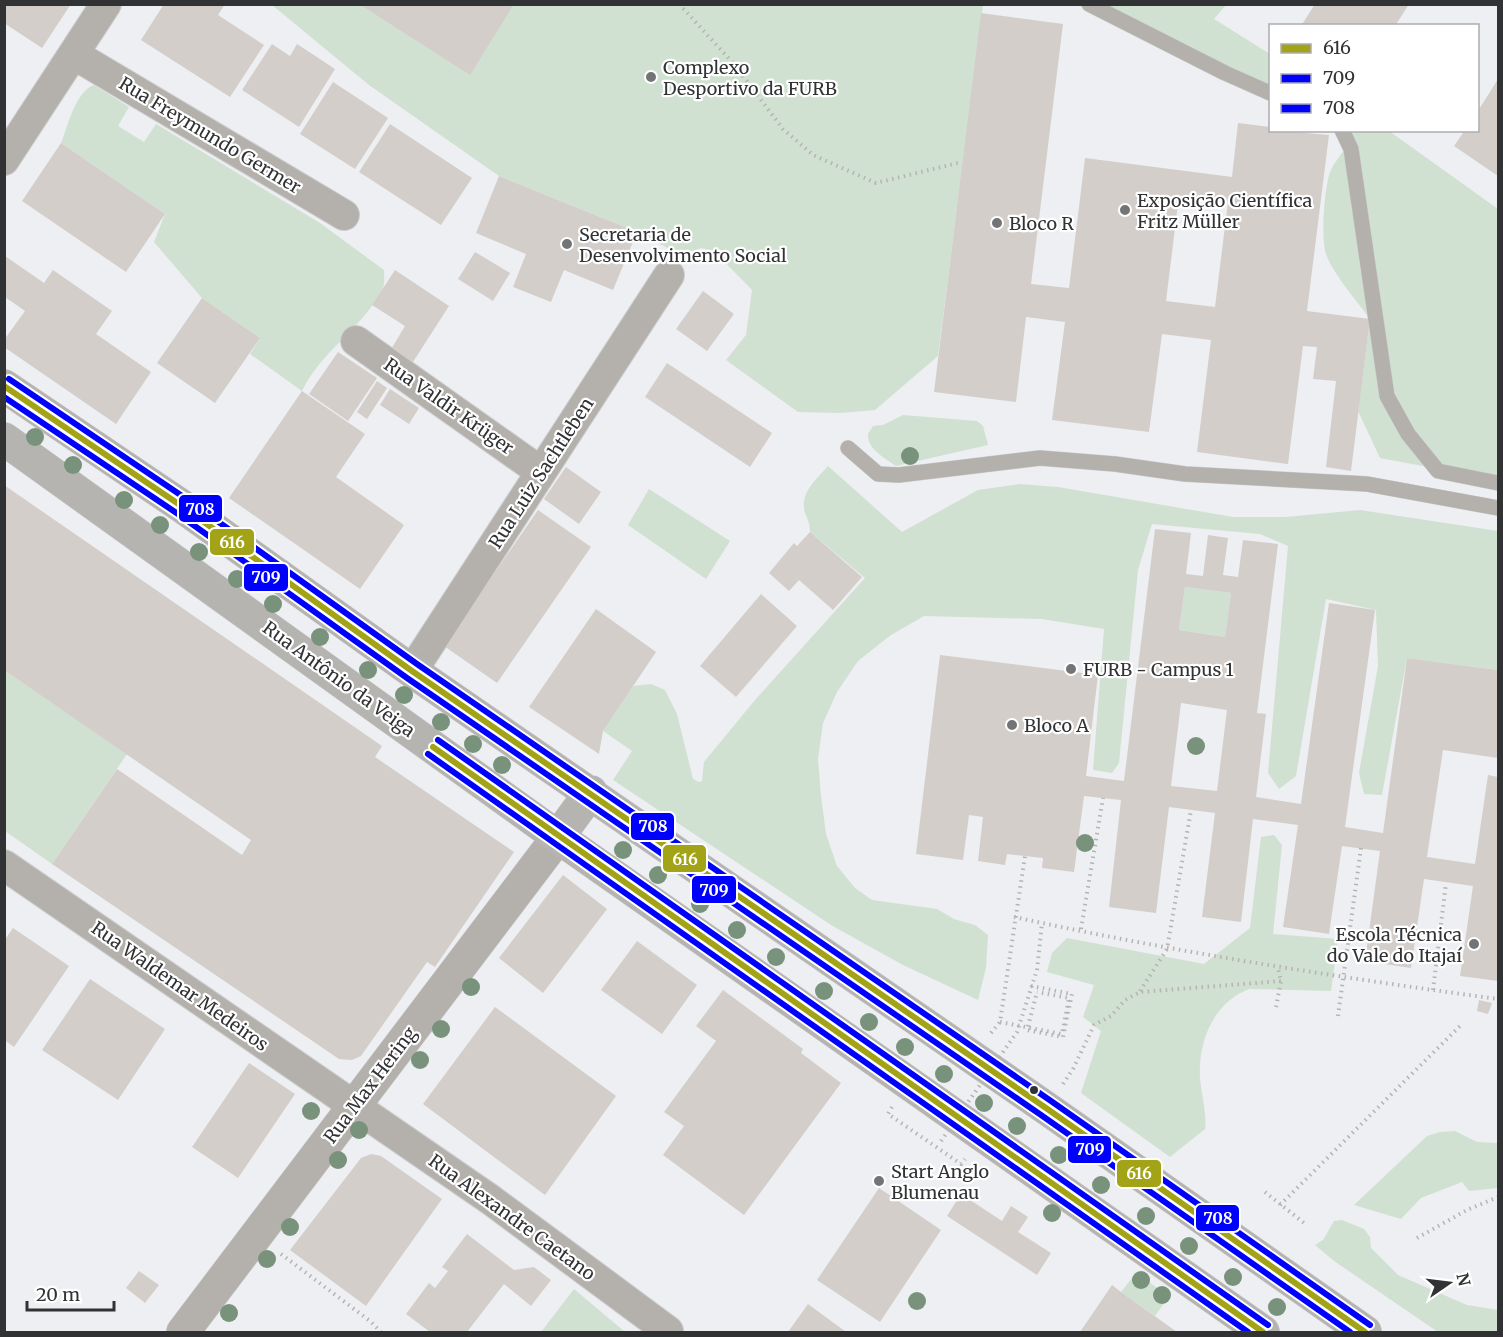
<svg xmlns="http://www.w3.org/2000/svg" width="1503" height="1337" viewBox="0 0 1503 1337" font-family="Merriweather,serif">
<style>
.green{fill:#d0e1d2}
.building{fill:#d4ceca;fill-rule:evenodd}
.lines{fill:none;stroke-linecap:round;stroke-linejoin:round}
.service-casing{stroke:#cccdcf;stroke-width:16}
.minor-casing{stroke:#cccdcf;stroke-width:32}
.tertiary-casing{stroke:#cccdcf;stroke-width:34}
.primary-casing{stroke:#cccdcf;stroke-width:34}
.path{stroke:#b6b4b2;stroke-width:4;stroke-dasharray:1.5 4.5;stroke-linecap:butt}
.service{stroke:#b4b1ad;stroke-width:15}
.minor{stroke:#b4b1ad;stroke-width:30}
.tertiary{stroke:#b4b1ad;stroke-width:33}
.primary{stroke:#b6b4b1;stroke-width:33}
.path-bridge{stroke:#b6b4b2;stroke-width:4;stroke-dasharray:1.5 4.5;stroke-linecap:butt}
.bus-1-casing{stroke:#fff;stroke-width:10}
.bus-2-casing{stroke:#fff;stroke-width:10}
.bus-3-casing{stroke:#fff;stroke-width:10}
.bus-1{stroke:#a2a317;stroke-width:6}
.bus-2{stroke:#00f;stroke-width:6}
.bus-3{stroke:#00f;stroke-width:6}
.tree{fill:#78927b}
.poi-dot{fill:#737476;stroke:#fff;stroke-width:2}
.bus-dot{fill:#313234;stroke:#fff;stroke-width:2}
.labels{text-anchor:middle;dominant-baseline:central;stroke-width:4.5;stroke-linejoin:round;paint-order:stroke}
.poi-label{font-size:18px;fill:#313234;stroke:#fff;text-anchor:start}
.street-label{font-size:18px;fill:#313234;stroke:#fff}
.line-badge{stroke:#fff;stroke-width:2}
.badge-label{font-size:16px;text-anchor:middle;font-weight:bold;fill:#fff}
</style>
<rect width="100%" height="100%" fill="#edeff2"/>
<path class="green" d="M272,5h711l-45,351 -63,54 -35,3 -42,-1 -72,-52 20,-25 6,-45 -38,-39 -13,-3 -20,7 -44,-23 -138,-56 -130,-91z
M1095,5h131l-12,14 56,35v33z
M94,85l35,22 -11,19 26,16 12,-18 164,99 64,47c0,6 1,13 -1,18 -19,39 -62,63 -81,103l-52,-37 10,-16 -58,-40 -48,-56 11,-28 -104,-71c7,-17 14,-51 33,-58z
M1349,131h40l109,78v271l-118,-22 -22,-47 12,-92c-13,-18 -37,-45 -44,-65 -5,-16 -2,-58 2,-74 4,-22 19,-23 21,-49z
M903,415l74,6 6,5 5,19 -92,21c-11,-8 -29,-17 -28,-32l5,-8 10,-1z
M828,466l74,66 76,-42 42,-6 38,3 175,30h53l74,-7 138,21v139l-91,-12 -25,137 -18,-1 -5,-21 19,-107 -2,-56 -50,-11 -30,177 -17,13 -11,-16 20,-227 -28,-12 -108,-10 -14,46 -19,193 -7,10 -19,-3 11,-141 -62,-10 -118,-3 -33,19 -33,26 -21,31 -14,31 -5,36 3,37 5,38 11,32 18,22 17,12 65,9 17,10 21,6 13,10 -2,33 -8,32 -75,-35 -72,-40 -218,-145 19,-29 -29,-20 30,-45 18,-2 14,6 12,24 16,65 6,3 3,-1 2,-19 51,-62 110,-122 -55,-46c0,-8 -2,-12 -5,-19 -6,-20 12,-34 23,-47z
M649,489l81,52 -24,38 -78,-54z
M1185,587l46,6 -6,44 -46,-7z
M4,670l123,84 -75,110 -47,-33z
M1274,835l8,10 -9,89 65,5 -7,52 -82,-2c-36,14 -51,53 -49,88 1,17 7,35 5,52l-35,28 -89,-64 20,-62 -18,-14 11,-32 -47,-13 5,-19 15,-15 137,26 46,-36 11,-91z
M1455,1131l22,11 21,1v45l-29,3 -7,-9 -41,16 -20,21 -47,-14 73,-69 13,-4z
M1342,1220l22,9 6,8 1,11 27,27 69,30 31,5v22h-60l-104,-71 -19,-16 8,-5 11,-19z
M1136,1273l33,23 -14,20 -34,-24z
M574,1289l51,43h-84z"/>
<path class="building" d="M4,4h67l-29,44 -38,-25z
M164,4h61l-7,11 46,30 -34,52 -89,-57z
M359,4h155l-44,71z
M1315,4h94l-14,22h-94z
M981,13l82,11 -32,260 38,4 16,-130 147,19 6,-54 32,4v3l59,5 -22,176 63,8 -19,152 -25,-4 10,-86 -23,-2 4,-32 -14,-1 -15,118 -91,-12 14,-112 -49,-6 -13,98 -97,-12 13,-98 -39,-5 -10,85 -82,-10zM1179,196l49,6 -13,105 -49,-6z
M272,44l18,12 7,-12 38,25 -36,58 -57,-37z
M1498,79v97l-44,-30 11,-16h13v-19z
M333,82l55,36 -33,51 -55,-35z
M390,124l82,54 -31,47 -82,-53z
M61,143l104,71 -39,58 -104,-71z
M499,176l138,56 -24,58 -49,-20 -13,32 -38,-15 13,-33 -50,-21z
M475,252l35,21 -17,28 -35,-22z
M5,256l39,27 9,-13 59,41 -16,23 55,38 -35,52 -112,-77v-7l21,-29 -20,-14z
M395,270l54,36 -38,59 -21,-14 15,-25 -33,-21z
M703,291l31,23 -27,37 -31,-22z
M202,298l58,40 -45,65 -58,-40z
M338,352l39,26 -29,43 -39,-27z
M667,363l105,70 -22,34 -105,-70z
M377,381l10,7 -20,31 -10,-7z
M390,389l29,19 -10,16 -29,-19z
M302,391l63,43 -29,43 68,48 -44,64 -131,-91z
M566,467l35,25 -22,32 -35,-25z
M4,485l378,261 -7,11 139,95 -79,115 -8,-5 -66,94 -9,4 -13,-1 -287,-195 65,-95 125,86 9,-15 -247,-170z
M538,510l53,37 -94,136 -53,-37z
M1155,529l36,4 -5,41 17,2 5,-41 20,3 -5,37 15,2 5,-37 35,4 -21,169 9,1 -10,83 45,7 28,-201 46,7 -30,217 38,6 24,-175 91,12v88l-55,-8 -16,107 48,7 13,-89 10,2v204l-38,-5 13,-90 -49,-7 -13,89 -46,-7 15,-110 -38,-5 -13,88 -46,-7 15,-102 -45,-6 -12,103 -39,-5 13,-104 -46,-6 -13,106 -47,-6 12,-107 -37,-4 -10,76 -32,-4 1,-10 -36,-4 -2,11 -27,-4 5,-44 -14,-2 -6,45 -47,-6 24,-199 158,20 -12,101 38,5zM1185,587l46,6 -6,44 -46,-7zM1181,703l46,7 -10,81 -46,-5z
M810,532l52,45 -29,33 -34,-30 -10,11 -20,-18 25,-30 3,3z
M761,594l36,32 -61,71 -36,-31z
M596,609l60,43 -53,79 -4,23 -70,-47z
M563,875l44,34 -64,84 -44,-35z
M13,928l56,38 -55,81 -10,-7v-99z
M637,941l60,44 -35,49 -61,-44z
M90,979l75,50 -47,71 -76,-50z
M723,990l80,59 -2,4 40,30 -97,132 -81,-60 21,-29 -20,-14 52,-71 -20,-15z
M1479,1000l13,3 -4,11 -11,-3z
M495,1007l121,89 -71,99 -122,-91z
M249,1063l46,31 -57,84 -46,-31z
M371,1154l10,2 61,43 -76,107 -76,-56 71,-92z
M879,1188l62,42 -61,92 -63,-42z
M961,1194l41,27 9,-15 17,11 -10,15 33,21 -14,22 -90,-59z
M467,1234l47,36 20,-3 17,13 -20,26 -27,-22 -37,48h-37l-24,-18 23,-31 6,5 13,-17 -6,-4z
M139,1271l20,14 -14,18 -19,-15z
M1112,1285l9,7 56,40h-97z
M808,1304l38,28h-58z"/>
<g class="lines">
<g class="service-casing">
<path id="service" d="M1089,4l136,69 45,20
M1342,130l9,19 36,247 21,38 30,37 60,12
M848,448l30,26 21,1 141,-17 75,6 70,10 182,10 131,24"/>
</g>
<g class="minor-casing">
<path id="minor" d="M75,55l269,160
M4,160l102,-156
M356,341l185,131
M412,671l257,-396
M4,865l487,335 177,131"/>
</g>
<g class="tertiary-casing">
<path id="tertiary" d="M183,1332l375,-495"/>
</g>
<g class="primary-casing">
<path id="primary" d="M4,386l179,121 229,164 634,437 319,224
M4,439l554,398 705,495
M558,837l33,-45"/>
</g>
<path class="path" d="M679,4l54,59 50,66 30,26 63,28 86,-21
M1014,917c161,35 322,60 484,82
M1081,929l22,-131
M1037,970l5,-47
M1433,990l13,-107
M1140,991l27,-42 24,-139
M1276,1007l5,-26 -3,-13
M1338,1016l23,-168
M1000,1022l62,12 7,-36 -32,-6
M991,1033l9,-11 25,-166
M1063,1084l10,-15 21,-44 17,-9 14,-16 15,-8 141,-11
M892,1107l-4,7 73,50 4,-5
M1265,1192l39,31
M1280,1205l180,-179
M1417,1238l50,-28 31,-13
M281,1254l89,67 11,11"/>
<use href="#service" class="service"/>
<use href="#minor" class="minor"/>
<use href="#tertiary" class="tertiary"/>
<use href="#primary" class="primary"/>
<path class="path-bridge" d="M1031,986l41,8 -9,43 -36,-7 10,-38
M941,1141l76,-109 20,-62"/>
<g class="bus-1-casing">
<path id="bus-1" d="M4,386l179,121 229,164 634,437 319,224
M433,747l830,585"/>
</g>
<g class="bus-2-casing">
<path id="bus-2" d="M4,397l174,117 229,164 634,437 309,217
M428,754l820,578"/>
</g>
<g class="bus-3-casing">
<path id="bus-3" d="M9,379l179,121 229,164 634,437 319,224
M438,740l830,585"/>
</g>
<use href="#bus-1" class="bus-1"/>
<use href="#bus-2" class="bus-2"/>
<use href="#bus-3" class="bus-3"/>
</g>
<g class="tree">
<circle cx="35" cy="437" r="9"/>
<circle cx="910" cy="456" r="9"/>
<circle cx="73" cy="465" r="9"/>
<circle cx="124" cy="500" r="9"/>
<circle cx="160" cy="525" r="9"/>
<circle cx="199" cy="552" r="9"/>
<circle cx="237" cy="579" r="9"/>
<circle cx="273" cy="604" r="9"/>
<circle cx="320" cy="637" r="9"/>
<circle cx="368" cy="670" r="9"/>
<circle cx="404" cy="695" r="9"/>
<circle cx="441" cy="722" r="9"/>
<circle cx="473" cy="744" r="9"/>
<circle cx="1196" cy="746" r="9"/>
<circle cx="502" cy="765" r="9"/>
<circle cx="1085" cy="843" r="9"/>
<circle cx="623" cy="850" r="9"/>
<circle cx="658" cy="875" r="9"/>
<circle cx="700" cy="904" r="9"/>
<circle cx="737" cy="930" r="9"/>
<circle cx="776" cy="957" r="9"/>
<circle cx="471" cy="987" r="9"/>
<circle cx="824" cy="991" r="9"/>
<circle cx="869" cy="1022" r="9"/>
<circle cx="441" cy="1029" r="9"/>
<circle cx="905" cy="1047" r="9"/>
<circle cx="420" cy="1060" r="9"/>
<circle cx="944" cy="1074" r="9"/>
<circle cx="984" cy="1103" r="9"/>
<circle cx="311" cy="1111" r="9"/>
<circle cx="1017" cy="1126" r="9"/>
<circle cx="359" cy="1130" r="9"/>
<circle cx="1059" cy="1155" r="9"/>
<circle cx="338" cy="1160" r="9"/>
<circle cx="1101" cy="1185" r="9"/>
<circle cx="1052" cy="1213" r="9"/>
<circle cx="1146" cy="1216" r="9"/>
<circle cx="290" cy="1227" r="9"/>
<circle cx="1189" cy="1246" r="9"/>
<circle cx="267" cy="1259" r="9"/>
<circle cx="1233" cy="1277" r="9"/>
<circle cx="1141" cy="1280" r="9"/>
<circle cx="1162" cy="1295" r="9"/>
<circle cx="917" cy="1301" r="9"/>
<circle cx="1277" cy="1307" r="9"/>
<circle cx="229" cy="1313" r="9"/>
</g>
<g class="poi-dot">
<circle cx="651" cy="77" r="6"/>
<circle cx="1125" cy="210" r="6"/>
<circle cx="997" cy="223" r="6"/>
<circle cx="567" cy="244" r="6"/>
<circle cx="1071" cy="669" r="6"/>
<circle cx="1012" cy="725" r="6"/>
<circle cx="1474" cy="944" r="6"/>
<circle cx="879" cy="1181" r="6"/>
</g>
<circle class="bus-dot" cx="1034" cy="1090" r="5"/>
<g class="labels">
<g class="poi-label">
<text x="663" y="67">Complexo<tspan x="663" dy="21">Desportivo da FURB</tspan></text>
<text x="1137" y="200">Exposição Científica<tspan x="1137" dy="21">Fritz Müller</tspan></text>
<text x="1009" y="223">Bloco R</text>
<text x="579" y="234">Secretaria de<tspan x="579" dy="21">Desenvolvimento Social</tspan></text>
<text x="1083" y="669">FURB - Campus 1</text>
<text x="1024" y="725">Bloco A</text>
<text x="1462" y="934" text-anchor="end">Escola Técnica<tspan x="1462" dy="21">do Vale do Itajaí</tspan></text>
<text x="891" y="1171">Start Anglo<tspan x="891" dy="21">Blumenau</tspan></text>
</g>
<g class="street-label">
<text transform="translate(210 135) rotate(31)">Rua Freymundo Germer</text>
<text transform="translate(449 406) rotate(35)">Rua Valdir Krüger</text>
<text transform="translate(541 473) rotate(-57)">Rua Luiz Sachtleben</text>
<text transform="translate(339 679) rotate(36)">Rua Antônio da Veiga</text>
<text transform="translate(180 986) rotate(35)">Rua Waldemar Medeiros</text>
<text transform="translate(370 1085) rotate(-53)">Rua Max Hering</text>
<text transform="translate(512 1217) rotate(36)">Rua Alexandre Caetano</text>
</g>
</g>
<g class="line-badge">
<rect x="178" y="494" width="45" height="29" rx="6" fill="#00f"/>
<rect x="209" y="528" width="46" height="28" rx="6" fill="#a2a317"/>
<rect x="243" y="563" width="46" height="29" rx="6" fill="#00f"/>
<rect x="630" y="812" width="45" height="29" rx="6" fill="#00f"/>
<rect x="662" y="844" width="45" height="29" rx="6" fill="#a2a317"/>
<rect x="691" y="875" width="46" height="29" rx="6" fill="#00f"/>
<rect x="1067" y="1135" width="45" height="29" rx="6" fill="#00f"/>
<rect x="1116" y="1159" width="46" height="29" rx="6" fill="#a2a317"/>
<rect x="1195" y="1204" width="45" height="28" rx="6" fill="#00f"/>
</g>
<g class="badge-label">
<text x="200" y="515">708</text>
<text x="232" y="548">616</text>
<text x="266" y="583">709</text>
<text x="653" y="832">708</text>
<text x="685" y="865">616</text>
<text x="714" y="896">709</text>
<text x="1090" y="1155">709</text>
<text x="1139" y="1179">616</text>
<text x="1218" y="1224">708</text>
</g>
<rect width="1503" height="1337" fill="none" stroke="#313234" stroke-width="12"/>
<rect x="1269" y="24" width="210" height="108" fill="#ffffff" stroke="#adadae" stroke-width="1.5"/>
<rect x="1281" y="44" width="30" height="9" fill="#a2a317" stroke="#adadae" stroke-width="1.5"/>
<text x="1323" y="54" font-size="18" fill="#313234">616</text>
<rect x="1281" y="74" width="30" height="9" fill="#0000ff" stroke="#adadae" stroke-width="1.5"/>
<text x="1323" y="84" font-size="18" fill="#313234">709</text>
<rect x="1281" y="104" width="30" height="9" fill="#0000ff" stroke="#adadae" stroke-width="1.5"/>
<text x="1323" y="114" font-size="18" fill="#313234">708</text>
<g transform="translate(1449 1283) rotate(76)" stroke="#ffffff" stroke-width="4.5" paint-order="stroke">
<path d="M0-4.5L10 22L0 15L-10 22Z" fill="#313234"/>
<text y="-9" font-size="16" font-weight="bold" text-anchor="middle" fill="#313234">N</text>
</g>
<path d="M27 1301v9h87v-9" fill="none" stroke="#313234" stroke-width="3"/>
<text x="36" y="1301" font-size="18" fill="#313234" stroke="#ffffff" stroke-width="4.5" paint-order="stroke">20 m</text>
</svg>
